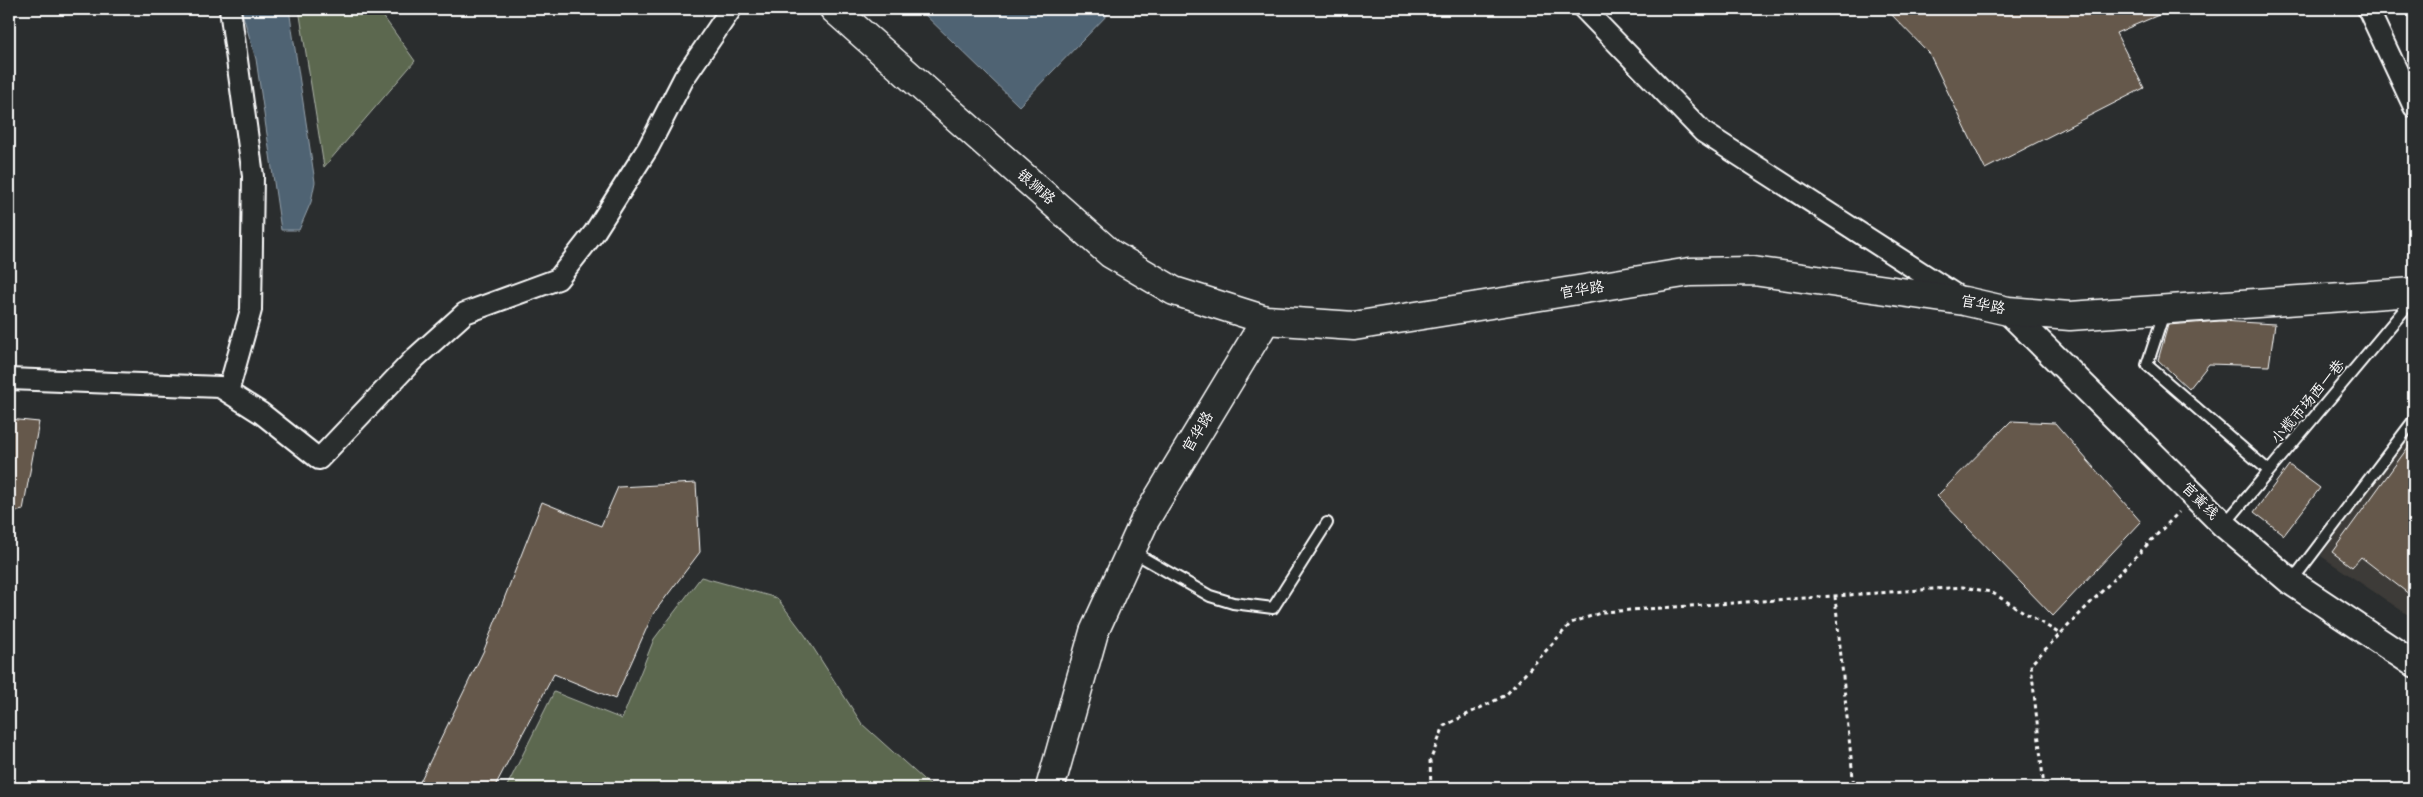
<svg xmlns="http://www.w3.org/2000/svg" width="2423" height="797" viewBox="0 0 2423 797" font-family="'Architects Daughter','LXGW WenKai TC',sans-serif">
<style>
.built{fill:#3c3a37}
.green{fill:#5b6750;stroke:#adb3a8}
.water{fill:#4f6373;stroke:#95a1ab}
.building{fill:#65594c;stroke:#fff}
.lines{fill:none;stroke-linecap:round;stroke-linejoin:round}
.service-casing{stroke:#fff;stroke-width:14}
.minor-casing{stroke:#fff;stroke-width:24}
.tertiary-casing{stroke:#fff;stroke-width:29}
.secondary-casing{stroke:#fff;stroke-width:31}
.path{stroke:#fff;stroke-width:3;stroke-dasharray:4 4;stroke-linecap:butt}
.service{stroke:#2a2d2e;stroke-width:10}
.minor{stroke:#2a2d2e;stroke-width:20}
.tertiary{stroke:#2a2d2e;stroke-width:25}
.secondary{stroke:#2a2d2e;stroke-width:28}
.labels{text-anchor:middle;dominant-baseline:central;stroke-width:4;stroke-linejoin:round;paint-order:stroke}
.street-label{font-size:15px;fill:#fff;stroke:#2a2d2e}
</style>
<rect width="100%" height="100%" fill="#2a2d2e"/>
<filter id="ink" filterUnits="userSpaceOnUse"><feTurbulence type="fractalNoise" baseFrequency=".02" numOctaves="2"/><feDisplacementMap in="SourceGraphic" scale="10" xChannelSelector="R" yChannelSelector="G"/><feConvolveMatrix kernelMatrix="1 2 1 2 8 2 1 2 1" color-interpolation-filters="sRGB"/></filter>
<g filter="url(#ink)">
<path class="built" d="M2413,422h1v197l-93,-63z"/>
<path class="green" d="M299,9h79l37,52 -91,106z
M701,577l76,21 28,37 57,89 71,64h-427l48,-96 68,27 32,-80z"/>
<path class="water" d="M241,9h48l26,173 -4,20 -12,28h-18l-25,-171z
M919,9h194l-94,97z"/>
<path class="building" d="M1886,9h287l-57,24 28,55 -159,81 -56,-116z
M2220,321l55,3 -6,42 -60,-2 -20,25 -31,-29 10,-35z
M9,419l30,3 -16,88 -14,3z
M2011,421l44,2 86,99 -88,94 -116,-120z
M2414,439v159l-53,-41 -9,10 -20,-15z
M2289,465l31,23 -36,47 -30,-23z
M696,483l4,69 -47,62 -38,85 -61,-25 -60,114h-77l67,-138 58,-148 59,24 17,-39z"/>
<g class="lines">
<g class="service-casing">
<path id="service" d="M2164,313l-17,52 122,106
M2224,525l190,-227
M1133,552l77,44 23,7 40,5 54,-85
M2291,582l123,-162"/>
</g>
<g class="minor-casing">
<path id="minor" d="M1584,9l119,123 256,165
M2368,9l46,98
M9,379l211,8 41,26 58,46 95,-100 51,-46 93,-34 36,-46 54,-85 36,-70 47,-69
M228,392l23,-82 2,-134 -23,-167"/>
</g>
<g class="tertiary-casing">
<path id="tertiary" d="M2008,311l216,214 67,57 123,82"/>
</g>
<g class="secondary-casing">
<path id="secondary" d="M834,9l277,245 63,37 92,29 88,6 336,-54 63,-1 211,30 44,10 62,5 344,-24
M1050,788l44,-156 51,-112 121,-200"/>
</g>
<path class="path" d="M1835,596l19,192
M1431,788l-1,-27 14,-35 62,-31 65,-72 32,-11 360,-25 28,5 69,42
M2044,788l-13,-124 148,-152"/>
<use href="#service" class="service"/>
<use href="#minor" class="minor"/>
<use href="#tertiary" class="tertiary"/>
<use href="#secondary" class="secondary"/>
</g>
</g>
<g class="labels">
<g class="street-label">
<text transform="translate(1036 187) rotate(41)">银狮路</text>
<text transform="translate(1582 290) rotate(-9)">官华路</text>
<text transform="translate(1983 305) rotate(11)">官华路</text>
<text transform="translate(2308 402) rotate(-50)">小榄市场西一巷</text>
<text transform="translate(1198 432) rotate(-59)">官华路</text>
<text transform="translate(2200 501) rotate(45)">官黄线</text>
</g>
</g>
<rect width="2423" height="797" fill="none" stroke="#2a2d2e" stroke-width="30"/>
<rect x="15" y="15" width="2393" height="767" fill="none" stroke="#fff" stroke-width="2" filter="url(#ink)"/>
</svg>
